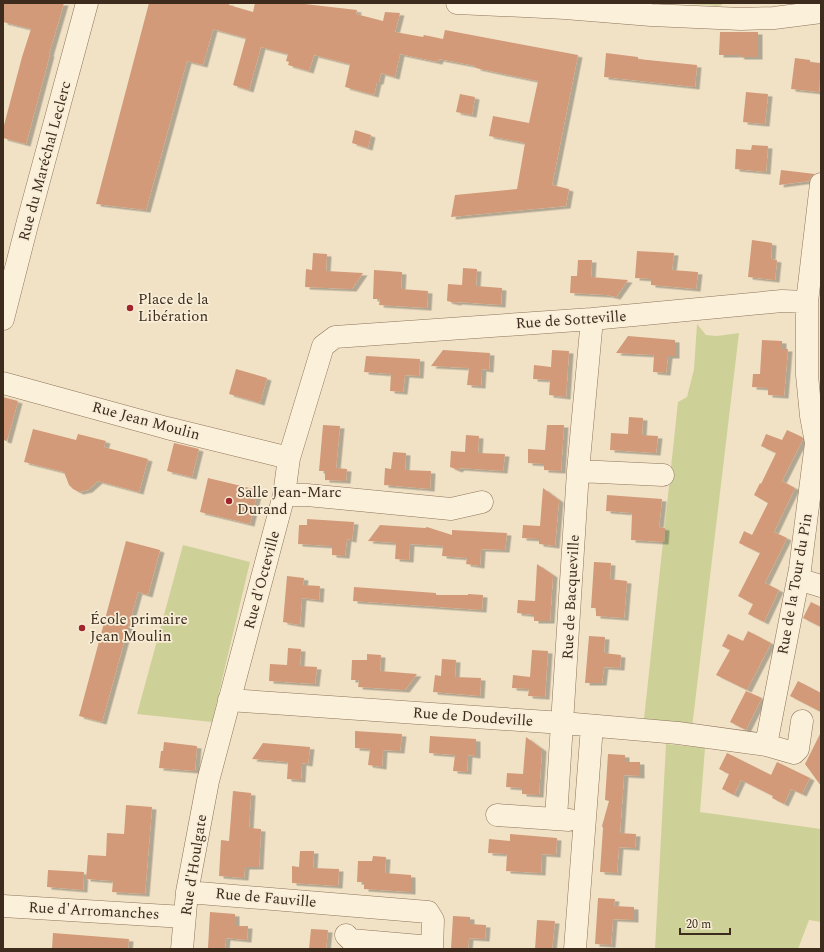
<svg xmlns="http://www.w3.org/2000/svg" width="824" height="952" viewBox="0 0 824 952" font-family="Spectral,serif">
<style>
.green{fill:#cdd198}
.building{fill:#d29a79;filter:url(#shadow)}
.lines{fill:none;stroke-linecap:round;stroke-linejoin:round}
.minor-casing{stroke:#8e735a;stroke-width:23}
.minor{stroke:#fbf0da;stroke-width:22}
.poi-dot{fill:#a2252c;stroke:#f8edd6;stroke-width:1.5}
.labels{text-anchor:middle;dominant-baseline:central;stroke-width:3.5;stroke-linejoin:round;paint-order:stroke}
.street-label{font-size:15px;fill:#3d2c1e;stroke:#f8edd6}
.poi-label{font-size:15px;fill:#3d2c1e;stroke:#f8edd6;text-anchor:start}
</style>
<defs>
<filter id="shadow"><feDropShadow dx="4.5" dy="2.5" stdDeviation="0" flood-color="#0004"/></filter>
</defs>
<rect width="100%" height="100%" fill="#f1e2c6"/>
<path class="green" d="M676,3h47l-1,2 -4,1z
M697,324l9,11 11,1 22,-3 -47,395 -48,-9 34,-317 9,-5 7,-28z
M183,545l67,17 -38,160 -75,-8z
M666,744l39,4 -5,64 121,17v93l-12,-2 -11,29h-143z"/>
<path class="building" d="M3,3h61l-15,51h1l-24,90 -23,-6v-9l19,-72 9,-28 -28,-7z
M149,3h80v2l24,7 2,-9h41l61,7 -1,4 27,7 2,-9 15,1 -5,19 28,5 1,-2 19,4 2,-9 133,25 -26,130 17,4 -3,17 -115,11 4,-22 62,-6 8,-46 -36,-7 4,-20 36,7 9,-42 -62,-13v-2l-37,-7 -1,3 -38,-8 -5,23 -14,-4 -2,9h-2l-3,13 -29,-8 5,-23 -36,-9 -5,16 -21,-6 1,-3 -3,-1 2,-7 -27,-7 -12,43 -16,-5 13,-47 -33,-9 -10,36 -16,-4 -41,149 -50,-6z
M720,32h38v25h-18l-1,-2h-20z
M606,53l32,4v2l59,6 -2,22 -91,-10z
M795,58l15,2v2l11,1 -2,29 -28,-3z
M746,92l22,2 -3,30 -22,-2z
M460,94l15,3 -3,18 -16,-3z
M355,130l16,5 -3,13 -16,-5z
M752,145l16,1 -2,26 -31,-3 1,-20 15,1z
M781,170l34,4 -4,3 -2,4 -30,4z
M752,240l20,3 -1,16 6,1 -2,20 -27,-3z
M637,251l37,2 -2,17 26,2 -2,17 -45,-4v-6l-16,-1z
M313,253l14,1 -1,17 37,2 -11,16 -47,-2 1,-18 6,1z
M578,260h14l-1,17 37,3 -12,17 -9,-2 -37,-2 1,-17h6z
M463,268l14,1 -1,17 26,2 -1,17 -43,-3 -2,1 -9,-2 1,-17 14,1z
M374,270l28,2 -1,17 27,2 -1,17 -48,-3 1,-6h-7z
M628,336l47,4v16h-7l-2,17 -13,-1 1,-17 -38,-2z
M762,340l20,1v8h6l-4,47 -16,-1v-7l-16,-1 1,-13h7z
M443,350l47,3 -1,17 -7,-1 -1,17 -14,-1 2,-17 -38,-2z
M552,350l17,1 -3,46 -17,-2 1,-15 -17,-1 1,-14 17,2z
M366,356l54,3 -1,17 -14,-1 -2,17 -13,-1 1,-17 -27,-2z
M236,369l31,9 -7,25 -31,-9z
M3,397l15,4 -11,40 -4,-1z
M629,417l14,1 -1,17 16,1 -2,17 -46,-3 1,-17 17,1z
M323,425l17,1 -4,42 11,1 -1,12 -21,-1v-9h-6z
M547,425h17l-3,46 -17,-1v-6l-16,-1v-14l17,1z
M33,429l43,11 2,-6 28,7 -2,6 44,12 -9,33 -41,-11 -10,9 -9,2 -6,-3 -4,-4 -5,-13 -40,-10z
M787,430l15,7 1,2 -21,42 13,7 -21,44 13,6 -22,45 14,7 -15,32 -16,-8 5,-10 -15,-8 22,-43 -21,-10 5,-12 8,4 16,-32 -14,-8 6,-12 1,1 15,-31 -15,-7 5,-12 16,6z
M466,435l13,1 -1,17 27,1 -2,17 -43,-3 -2,2 -8,-3 1,-16 14,1z
M174,443l25,6 -7,28 -25,-6z
M393,452l13,1 -1,17 26,1 -1,18 -46,-4 1,-17 6,1z
M208,478l50,12 -8,34 -50,-12z
M543,488l16,12 -4,46 -16,-2v-5l-17,-1 1,-13 17,1z
M607,495l55,4 -3,28 6,1 -1,14 -33,-2 1,-27 -26,-2z
M307,519l47,3 -2,18 -5,-1 -2,17 -13,-1v-9l-34,-2 1,-19h8z
M380,525l45,3 2,-1 25,8v-5l55,3 -2,17 -24,-1 -1,17 -14,-2 1,-6 -25,-2 1,-10 -33,-2 -1,16 -14,-1 1,-16 -28,-2z
M126,541l34,9 -12,45 -10,-3 -36,130 -23,-6z
M594,562l17,1 -1,16 17,2 -3,37 -28,-2v-8h-5z
M537,564l16,11 -3,46h-16v-6l-17,-2 1,-13 17,1z
M287,576l17,2 -1,7 17,1 -1,14 -17,-2 -2,27 -17,-3z
M354,587l82,6v2h32v-1l15,1 -1,15 -129,-9z
M811,602l10,5v20l-18,-9z
M748,631l23,12 -24,47 -31,-15 14,-25 -8,-4 6,-12 15,7z
M589,636l16,1 -1,16 17,2 -1,13 -16,-1 -2,16h-17z
M288,648l13,1 -1,17 17,1 -2,17 -46,-3 1,-17 17,1z
M532,650l16,1 -3,46 -17,-1 1,-7 -17,-1 1,-13 17,2z
M367,654l14,1 -1,16 37,3 -12,16 -47,-3 1,-7h-8l1,-20h15z
M442,659l14,1 -1,17 26,1 -1,18 -47,-4 2,-17 6,1z
M798,681l23,12v19l-31,-16z
M746,691l16,7 -16,32 -16,-8z
M355,731l47,3 -2,17 -17,-1 -1,17 -14,-2 2,-16 -15,-1z
M821,732v54l-16,-22z
M430,736l46,3v17l-8,-1 -1,17 -14,-1 2,-16 -26,-2z
M526,737l16,12 -3,46 -17,-1v-6l-16,-1 1,-14 16,1z
M164,742l33,4 -2,25 -36,-3 2,-17h2z
M263,743l47,4 -2,17 -6,-1 -1,17 -14,-1 1,-17 -36,-3z
M727,753l44,22 6,-13 33,16 -8,16 -11,-5 -7,15 -12,-6 1,-2 -32,-16 -7,15 -12,-6 7,-15 -10,-5z
M608,754l17,1v7h15v14l-16,-1 -4,58 16,1 -1,14 -16,-1 -2,26 -17,-1 3,-44 -1,-2 7,-25 -4,-1z
M233,791l18,2 -2,35 12,1 -2,38h-14l-1,11 -25,-2 2,-36 8,1z
M126,805l26,2 -7,87 -33,-2 1,-11 -27,-2 2,-24 18,1 1,-23 17,1z
M510,834l47,4 -1,17 -14,-1 -1,19 -35,-2 1,-17 -19,-1 1,-14 21,2z
M300,851h14l-1,17 26,1 -1,17 -46,-3v-17l7,1z
M373,856l13,1 -1,16 26,2v17l-47,-3v-7h-7l1,-21h14z
M48,870l36,2 -1,18 -36,-3z
M598,898l17,1 -1,7 20,1v13l-21,-1 -2,26 -16,-1z
M210,912l25,2v12h13l-1,14 -21,-2 -1,11 -17,-1z
M453,916l17,1v7l16,1 -1,14 -16,-1 -1,11h-17z
M537,920l18,1 -3,28h-17z
M311,929l17,1 -2,19h-17z
M53,933l76,6 -1,10h-76z"/>
<g class="lines">
<g class="minor-casing">
<path id="minor" d="M457,3l108,5 86,7 90,4 33,-1 47,-6
M3,319l24,-94 60,-222
M3,383l164,45 122,30
M578,471l85,4
M284,495h23l144,14 31,-7
M798,579l23,7
M229,700l334,23 115,10 88,12 28,8 4,-4 4,-28
M766,745l34,-176 16,-126 -5,-27 -4,-41v-73l14,-118
M497,815l72,5
M556,818l22,-347 14,-152
M187,892l241,20 5,8 -1,29
M3,906l181,11
M346,935l5,5 81,7
M182,949l5,-57 21,-111 76,-286 5,-37 34,-112 12,-9 257,-18 190,-18 25,1
M575,949l17,-223"/>
</g>
<use href="#minor" class="minor"/>
</g>
<g class="poi-dot">
<circle cx="130" cy="308" r="4"/>
<circle cx="229" cy="501" r="4"/>
<circle cx="82" cy="628" r="4"/>
</g>
<g class="labels">
<g class="street-label">
<text transform="translate(45 161) rotate(-75)">Rue du Maréchal Leclerc</text>
<text transform="translate(571 320) rotate(-4)">Rue de Sotteville</text>
<text transform="translate(146 421) rotate(15)">Rue Jean Moulin</text>
<text transform="translate(262 580) rotate(-75)">Rue d'Octeville</text>
<text transform="translate(795 584) rotate(-80)">Rue de la Tour du Pin</text>
<text transform="translate(571 597) rotate(-87)">Rue de Bacqueville</text>
<text transform="translate(473 717) rotate(4)">Rue de Doudeville</text>
<text transform="translate(194 865) rotate(-81)">Rue d'Houlgate</text>
<text transform="translate(266 898) rotate(5)">Rue de Fauville</text>
<text transform="translate(94 911) rotate(3)">Rue d'Arromanches</text>
</g>
<g class="poi-label">
<text x="138" y="299">Place de la<tspan x="138" dy="17">Libération</tspan></text>
<text x="237" y="492">Salle Jean-Marc<tspan x="237" dy="17">Durand</tspan></text>
<text x="90" y="619">École primaire<tspan x="90" dy="17">Jean Moulin</tspan></text>
</g>
</g>
<rect width="824" height="952" fill="none" stroke="#3d2c1e" stroke-width="8"/>
<path d="M680 928v6h50v-6" fill="none" stroke="#3d2c1e" stroke-width="2"/>
<text x="686" y="928" font-size="12" fill="#3d2c1e" stroke="#f8edd6" stroke-width="3" paint-order="stroke">20 m</text>
</svg>
